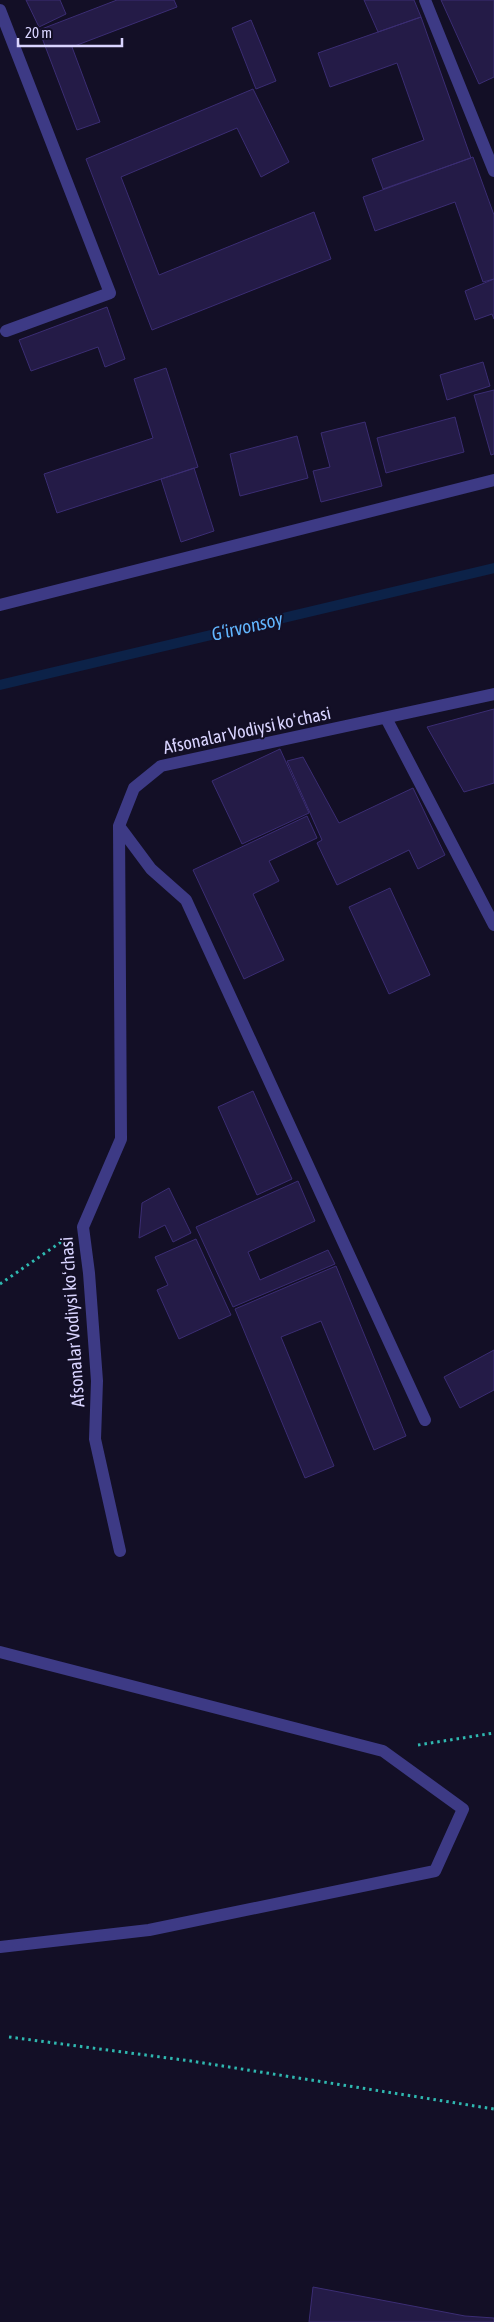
<svg xmlns="http://www.w3.org/2000/svg" width="494" height="2322" viewBox="0 0 494 2322" font-family="'Asap Condensed',sans-serif">
<style>
.lines{fill:none;stroke-linecap:round;stroke-linejoin:round}
.stream{stroke:#0c2248;stroke-width:10}
.building{fill:#241b47;stroke:#3b2d73}
.path{stroke:#2fb8b0;stroke-width:3;stroke-dasharray:2.5 4;stroke-linecap:butt}
.service{stroke:#3d3a85;stroke-width:12}
.minor{stroke:#3d3a85;stroke-width:12}
.labels{text-anchor:middle;dominant-baseline:central;stroke-width:4;stroke-linejoin:round;paint-order:stroke}
.street-label{font-size:18px;fill:#d9d4ff;stroke:#130f26}
.water-label{font-size:19px;font-style:italic;fill:#62b6ff;stroke:#130f26}
</style>
<rect width="100%" height="100%" fill="#130f26"/>
<g class="lines">
<path class="stream" d="M0,685l494,-117"/>
</g>
<path class="building" d="M26,0h34l6,14 -27,13z
M117,0h57l3,7 -105,40 28,75 -23,8 -38,-100z
M364,0h50l7,17 -43,15z
M441,0h53v77l-15,7z
M421,17l50,141 -88,31 -11,-30 52,-19 -27,-77 -67,24 -12,-34z
M251,20l25,61 -20,8 -24,-61z
M253,89l36,73 -28,15 -24,-49 -116,49 38,98 155,-63 17,47 -179,71 -66,-171z
M473,157l21,58v64l-11,3 -28,-80 -80,29 -12,-34z
M494,279v40l-2,-5 -17,6 -10,-29z
M107,307l18,52 -20,8 -7,-20 -67,24 -12,-31z
M483,362l7,24 -43,14 -7,-25z
M166,368l32,99 -141,46 -13,-39 109,-36 -19,-59z
M494,390v64l-3,1 -17,-60z
M455,417l9,35 -78,21 -9,-35z
M365,422l17,64 -61,16 -8,-31 17,-4 -9,-34z
M297,436l11,42 -68,18 -10,-42z
M194,468l20,63 -33,11 -20,-63z
M494,709v74l-30,9 -37,-65z
M280,749l29,64 -67,31 -30,-63z
M303,757l36,66 74,-35 32,67 -27,14 -9,-19 -72,35 -20,-42 5,-3 -35,-79z
M307,816l10,22 -48,23 10,20 -26,13 31,66 -40,19 -51,-109z
M390,888l40,87 -41,19 -40,-87z
M253,1091l39,88 -35,16 -39,-88z
M298,1181l17,40 -67,31 12,28 68,-30 7,14 -102,43 -37,-80z
M169,1188l22,45 -18,9 -8,-17 -26,13 3,-35z
M196,1239l35,76 -52,24 -22,-49 11,-5 -13,-28z
M336,1266l70,170 -32,14 -53,-129 -40,16 53,129 -29,12 -70,-169z
M494,1350v40l-34,18 -16,-31z
M313,2287l152,29 29,2v4h-185z"/>
<g class="lines">
<path class="path" d="M0,1284l61,-42
M418,1745l76,-12
M9,2037l182,24 303,48"/>
<path class="service" d="M0,10l110,283 -104,38
M0,1652l383,99 80,58 -28,62 -286,59 -149,17"/>
<path class="minor" d="M425,0l69,171
M0,605l494,-125
M386,718l108,207
M119,826l32,43 35,31 239,520
M120,1551l-25,-112 2,-58 -8,-108 -6,-46 38,-88 -2,-313 15,-38 27,-22 333,-72"/>
</g>
<g class="labels">
<g class="street-label">
<text transform="translate(247 730) rotate(-12)">Afsonalar Vodiysi koʻchasi</text>
<text transform="translate(72 1322) rotate(-94)">Afsonalar Vodiysi koʻchasi</text>
</g>
<g class="water-label">
<text transform="translate(247 626) rotate(-13)">G‘irvonsoy</text>
</g>
</g>
<path d="M18 38v8h104v-8" fill="none" stroke="#d9d4ff" stroke-width="2.5"/>
<text x="25" y="38" font-size="15" fill="#d9d4ff" stroke="#130f26" stroke-width="4" paint-order="stroke">20 m</text>
</svg>
